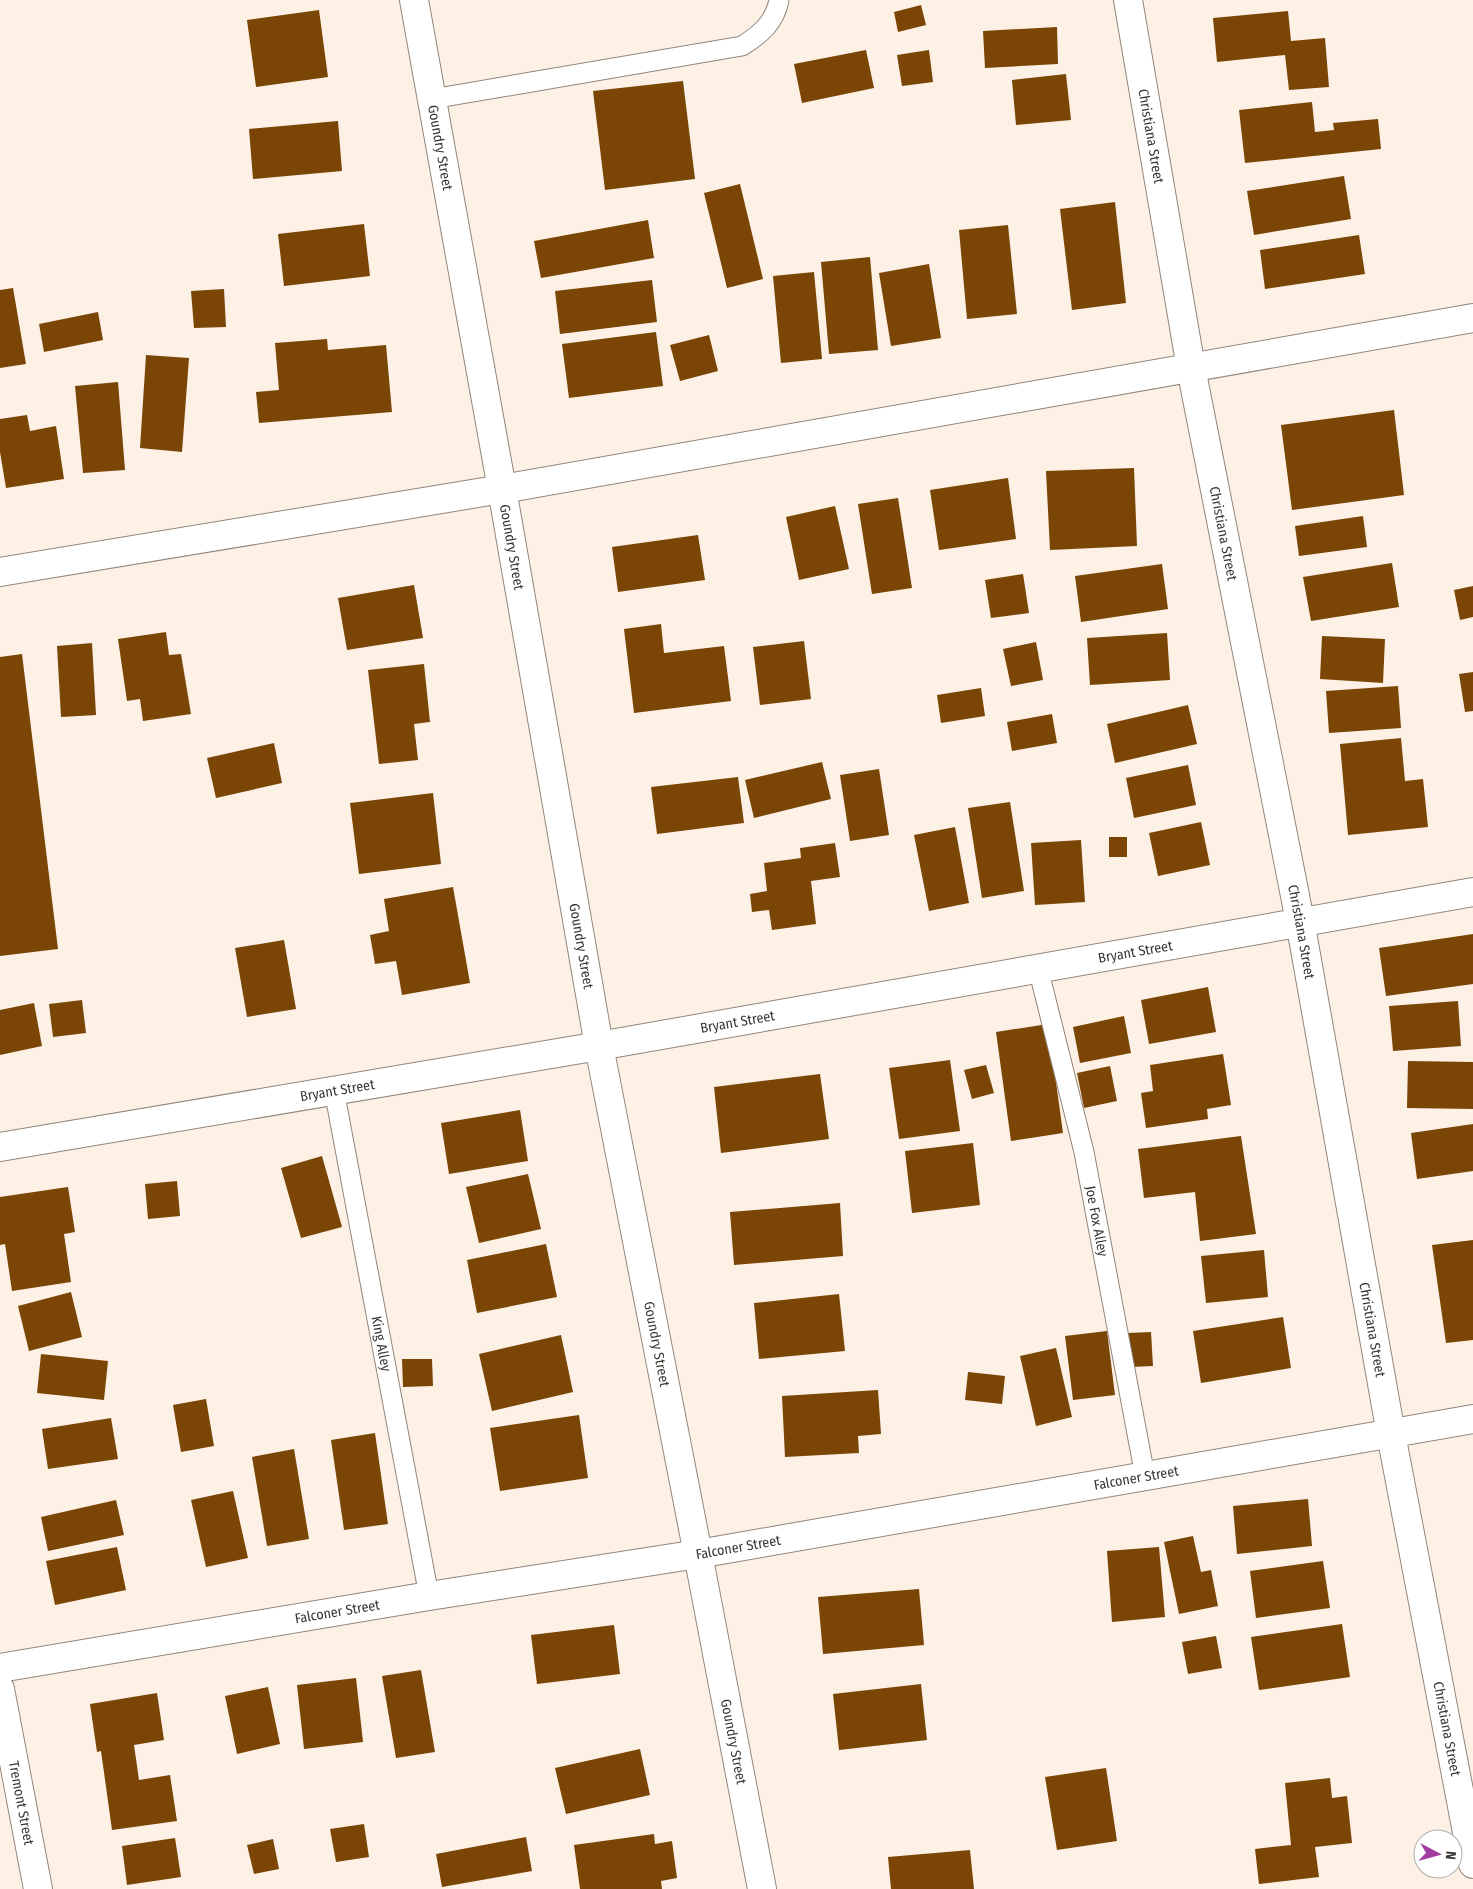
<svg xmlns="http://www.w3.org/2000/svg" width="1473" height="1889" viewBox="0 0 1473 1889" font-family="'Fira Sans Condensed',sans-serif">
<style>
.building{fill:#7a4505}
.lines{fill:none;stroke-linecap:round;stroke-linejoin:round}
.service-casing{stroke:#92867c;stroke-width:21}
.minor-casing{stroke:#92867c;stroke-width:30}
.tertiary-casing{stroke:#92867c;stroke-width:30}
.service{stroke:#fff;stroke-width:19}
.minor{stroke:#fff;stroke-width:28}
.tertiary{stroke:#fff;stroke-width:28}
.labels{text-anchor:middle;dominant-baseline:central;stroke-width:5;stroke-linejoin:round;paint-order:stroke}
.street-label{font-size:14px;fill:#3b3632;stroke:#fff}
</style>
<rect width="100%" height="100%" fill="#fdf0e5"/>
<path class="building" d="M921,5l5,20 -28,7 -4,-20z
M319,10l9,67 -72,10 -9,-67z
M1288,11l3,30 34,-3 4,49 -40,3 -4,-35 -68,7 -4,-44z
M1057,27l1,37 -73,4 -2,-37z
M866,50l8,38 -72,15 -8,-39z
M929,50l4,32 -31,4 -5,-31z
M1066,74l5,46 -55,5 -4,-45z
M683,81l12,98 -90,11 -12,-99z
M1312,102l3,30 19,-2 -1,-7 45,-4 3,30 -136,14 -6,-53z
M338,121l4,50 -89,8 -4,-50z
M1344,176l7,43 -97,16 -7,-44z
M740,184l23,95 -36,9 -23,-95z
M1115,202l11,101 -54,7 -12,-101z
M648,220l6,38 -113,20 -7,-37z
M364,224l6,52 -86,10 -6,-52z
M1008,225l9,89 -50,5 -8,-89z
M1359,235l6,39 -100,15 -5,-39z
M870,257l8,93 -49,4 -8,-92z
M929,264l12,74 -50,8 -12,-73z
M814,272l8,87 -41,4 -8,-87z
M652,280l5,42 -97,12 -5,-43z
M13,288l13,76 -26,4v-78z
M224,289l2,38 -32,1 -3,-37z
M98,312l5,28 -59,12 -5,-28z
M656,332l7,54 -94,12 -7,-54z
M709,335l9,36 -38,10 -10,-36z
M327,339l1,11 58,-5 6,67 -133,11 -3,-31 23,-2 -4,-47z
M146,355l43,3 -7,94 -42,-4z
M118,382l7,88 -42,3 -8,-87z
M1394,410l10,85 -112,15 -11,-85z
M27,415l3,16 26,-5 8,53 -58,9 -6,-36v-33z
M1134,468l3,78 -87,4 -4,-79z
M1008,478l8,61 -77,11 -9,-60z
M898,498l14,90 -40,6 -14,-90z
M835,506l14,63 -50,11 -13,-63z
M1363,516l4,31 -68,9 -4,-30z
M698,535l7,45 -87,12 -6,-45z
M1392,563l7,44 -88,14 -8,-44z
M1162,564l6,45 -87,13 -6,-46z
M1023,574l6,39 -38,5 -6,-38z
M414,585l9,53 -76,12 -9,-52z
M1473,586v31l-13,3 -6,-30z
M661,624l3,29 60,-7 7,55 -97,12 -10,-84z
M166,632l3,23 12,-1 10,60 -48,7 -3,-22 -13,2 -9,-62z
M1167,633l3,47 -80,5 -3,-47z
M1322,636l63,3 -2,44 -63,-4z
M804,641l7,58 -51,6 -7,-58z
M1036,642l7,38 -32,6 -8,-37z
M92,643l4,72 -35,2 -4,-71z
M22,654l36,295 -58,7v-299z
M424,664l6,58 -16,2 4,36 -39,4 -11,-94z
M1473,672v39l-8,1 -6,-38z
M1398,686l3,42 -72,5 -3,-42z
M981,688l4,28 -44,7 -4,-28z
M1188,705l9,39 -82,19 -8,-39z
M1052,714l5,29 -45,8 -5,-29z
M1401,738l4,43 18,-2 5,48 -80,8 -8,-91z
M274,743l8,40 -66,15 -9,-40z
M822,762l9,37 -77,19 -9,-38z
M1188,765l8,40 -62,13 -8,-40z
M879,769l10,66 -39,6 -10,-66z
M738,777l6,46 -87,11 -6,-47z
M433,793l8,71 -82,10 -9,-71z
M1010,802l14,89 -42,7 -14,-90z
M1201,822l9,43 -52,11 -9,-43z
M955,827l14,76 -40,8 -15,-76z
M1109,837h18v20h-18z
M1081,840l4,62 -50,3 -4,-62z
M835,843l5,34 -29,4 5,43 -44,6 -3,-20 -17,2 -2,-18 17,-3 -3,-28 37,-5 -1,-10z
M453,887l17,96 -68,12 -6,-34 -21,3 -5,-29 19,-4 -5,-32z
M1473,934v50l-87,12 -7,-48z
M284,940l12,69 -49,8 -12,-69z
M1208,987l8,45 -67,12 -8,-44z
M82,1000l4,33 -33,4 -4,-33z
M1458,1001l3,45 -68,5 -4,-45z
M34,1003l8,43 -42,9v-45z
M1124,1016l7,37 -51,10 -7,-36z
M1048,1024l15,109 -52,8 -15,-109z
M1223,1054l8,51 -24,4 1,10 -62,9 -5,-35 12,-2 -3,-26z
M950,1060l10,71 -61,8 -10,-71z
M1408,1061l65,1v47l-66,-1z
M986,1065l8,28 -22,6 -8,-29z
M1110,1066l7,35 -33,7 -7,-35z
M820,1074l9,65 -108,14 -7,-66z
M520,1110l8,51 -79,13 -8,-51z
M1473,1124v47l-56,8 -6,-46z
M1241,1136l15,98 -56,7 -5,-49 -51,6 -6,-49z
M973,1143l7,62 -68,8 -7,-62z
M322,1156l20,71 -41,11 -20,-70z
M528,1174l13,55 -62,14 -13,-56z
M177,1181l3,35 -32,3 -3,-35z
M68,1187l7,45 -11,2 7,48 -59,9 -7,-47 -5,1v-48z
M840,1203l3,53 -109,9 -4,-53z
M1473,1240v100l-27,3 -14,-98z
M546,1244l11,53 -80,16 -10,-53z
M1264,1250l4,47 -62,6 -5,-47z
M71,1292l11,45 -53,14 -11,-45z
M839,1294l6,57 -86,8 -5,-56z
M1283,1317l8,51 -90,15 -8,-52z
M1107,1331l8,64 -42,5 -8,-64z
M1151,1332l2,34 -22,1 -3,-34z
M561,1335l12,57 -81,19 -13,-57z
M1056,1348l16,69 -36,9 -16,-70z
M41,1354l67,7 -4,39 -67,-7z
M402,1359h30l1,27 -30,1z
M968,1372l37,4 -3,28 -37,-4z
M878,1390l3,44 -23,2 1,17 -74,4 -3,-61z
M206,1399l8,47 -33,6 -8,-47z
M579,1415l9,63 -88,13 -10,-63z
M111,1418l7,41 -70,10 -6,-40z
M375,1433l13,91 -44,6 -13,-90z
M294,1449l15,90 -42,7 -15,-89z
M233,1491l15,67 -42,9 -15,-67z
M1308,1499l4,47 -75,8 -4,-48z
M116,1500l8,35 -76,16 -7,-34z
M1193,1536l8,36 10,-2 7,36 -39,8 -15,-72z
M117,1547l9,43 -71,15 -9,-44z
M1159,1547l6,70 -53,5 -5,-71z
M1323,1561l7,47 -74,10 -6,-47z
M919,1589l5,56 -101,9 -5,-57z
M1342,1624l8,53 -91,13 -8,-53z
M614,1625l6,49 -83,10 -6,-49z
M1216,1636l6,32 -34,6 -6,-32z
M421,1670l14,82 -39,6 -14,-82z
M356,1678l7,64 -59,7 -7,-64z
M921,1684l6,56 -88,10 -6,-56z
M268,1687l12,57 -43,10 -12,-58z
M157,1693l7,47 -30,5 5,35 31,-5 7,46 -65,9 -11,-79 -4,1 -7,-48z
M640,1749l10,46 -84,19 -11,-46z
M1106,1768l11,73 -60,9 -12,-73z
M1330,1778l2,20 15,-2 5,47 -37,4 4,30 -60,7 -4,-35 36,-4 -6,-62z
M364,1824l5,33 -33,5 -6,-33z
M654,1834l1,10 17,-3 5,37 -16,3 1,8h-82l-6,-44z
M526,1837l6,34 -90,16 -6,-33z
M175,1838l6,39 -54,8 -5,-39z
M273,1839l6,30 -25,5 -7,-29z
M970,1850l4,39h-83l-3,-32z"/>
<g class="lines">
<g class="service-casing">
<g id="service">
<path d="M432,99l310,-53c18,-11 33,-24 37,-46"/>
<path id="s1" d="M1038,968l46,184 61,324"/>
<path id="s2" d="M334,1090l95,506"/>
</g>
</g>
<g class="minor-casing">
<g id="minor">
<path id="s3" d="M1128,0l63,368 109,553 91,513 82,430"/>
<path id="s4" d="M502,489l97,557 99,508 64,335"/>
<path id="s5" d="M0,1147l599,-101 874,-154"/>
<path id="s6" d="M0,1668l429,-72 269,-42 775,-135"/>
<path id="s7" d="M0,1689l38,200"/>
</g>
</g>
<g class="tertiary-casing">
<g id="tertiary">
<path id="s8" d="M414,0l88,489"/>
<path d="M0,572l502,-83 971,-171"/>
</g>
</g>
<use href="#service" class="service"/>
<use href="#minor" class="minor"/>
<use href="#tertiary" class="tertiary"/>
</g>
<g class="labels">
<g class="street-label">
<text stroke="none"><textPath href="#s3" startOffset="138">Christiana Street</textPath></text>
<text stroke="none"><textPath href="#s8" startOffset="150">Goundry Street</textPath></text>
<text stroke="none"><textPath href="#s3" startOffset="542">Christiana Street</textPath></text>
<text stroke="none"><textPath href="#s4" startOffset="59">Goundry Street</textPath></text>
<text stroke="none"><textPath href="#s3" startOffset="948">Christiana Street</textPath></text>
<text stroke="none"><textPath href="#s4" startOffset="464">Goundry Street</textPath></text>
<text stroke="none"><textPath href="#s5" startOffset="1152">Bryant Street</textPath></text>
<text stroke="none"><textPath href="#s5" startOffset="748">Bryant Street</textPath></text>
<text stroke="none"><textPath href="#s5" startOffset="342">Bryant Street</textPath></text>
<text stroke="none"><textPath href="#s1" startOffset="260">Joe Fox Alley</textPath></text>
<text stroke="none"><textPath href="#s3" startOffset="1352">Christiana Street</textPath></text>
<text stroke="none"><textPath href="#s2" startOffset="258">King Alley</textPath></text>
<text stroke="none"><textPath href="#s4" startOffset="869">Goundry Street</textPath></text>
<text stroke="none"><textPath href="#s6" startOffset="1152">Falconer Street</textPath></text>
<text stroke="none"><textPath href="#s6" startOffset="748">Falconer Street</textPath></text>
<text stroke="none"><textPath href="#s6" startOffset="342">Falconer Street</textPath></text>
<text stroke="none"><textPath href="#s3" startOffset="1758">Christiana Street</textPath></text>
<text stroke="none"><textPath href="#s4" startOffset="1274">Goundry Street</textPath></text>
<text stroke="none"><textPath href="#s7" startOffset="116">Tremont Street</textPath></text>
</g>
</g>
<g transform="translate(1438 1854) rotate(96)"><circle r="24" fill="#ffffff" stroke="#b1afad"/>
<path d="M0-4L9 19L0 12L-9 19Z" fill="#a33ca0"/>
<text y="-8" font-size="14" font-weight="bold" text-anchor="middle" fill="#3b3632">N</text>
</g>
</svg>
